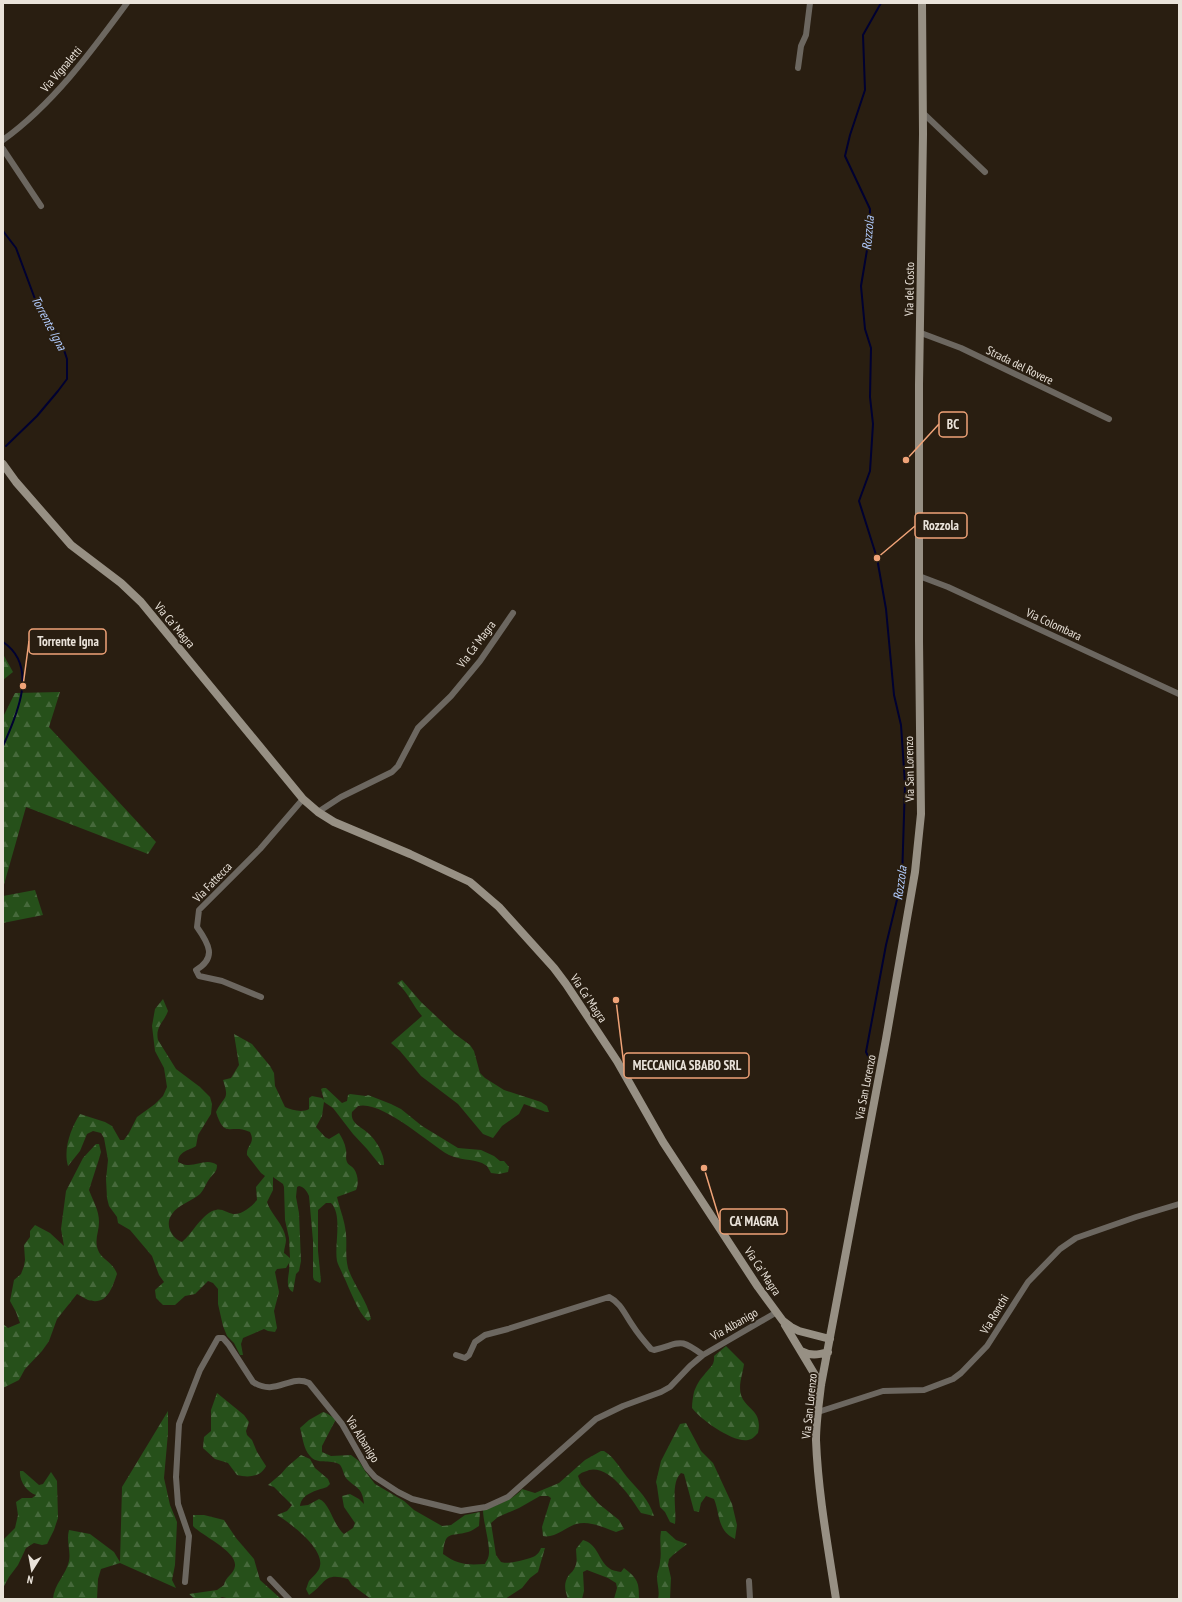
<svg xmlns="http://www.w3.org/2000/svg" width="1182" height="1602" viewBox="0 0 1182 1602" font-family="'PT Sans Narrow',sans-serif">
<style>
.forest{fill:url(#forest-firs);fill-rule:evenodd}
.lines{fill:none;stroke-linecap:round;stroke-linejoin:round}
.stream{stroke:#000131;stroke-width:2}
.street{stroke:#6c6760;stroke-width:6}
.secondary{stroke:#979084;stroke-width:8}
.labels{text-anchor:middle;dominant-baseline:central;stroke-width:4;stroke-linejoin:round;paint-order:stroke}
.street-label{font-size:12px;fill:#eae3da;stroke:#291e11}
.water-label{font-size:13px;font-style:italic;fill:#b1cbfd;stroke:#291e11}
.leader{fill:none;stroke:#efa378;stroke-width:1.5}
.callout-dot{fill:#efa378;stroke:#291e11;stroke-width:1.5}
.callout{fill:#291e11;stroke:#efa378;stroke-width:1.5}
.callout-label{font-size:13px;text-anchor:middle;font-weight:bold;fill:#eae3da}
</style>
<defs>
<pattern id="forest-firs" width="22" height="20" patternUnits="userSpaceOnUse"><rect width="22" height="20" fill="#26501a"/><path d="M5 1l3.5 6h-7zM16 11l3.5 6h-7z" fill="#46693b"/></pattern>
</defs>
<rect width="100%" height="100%" fill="#291e11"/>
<path class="forest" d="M3,654l10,18 -10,8z
M60,692l-11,35 107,115 -8,12 -122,-47 -23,81v-171l12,-24z
M35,890l8,25 -40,8v-27z
M402,980l19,22 34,32 15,11 4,6 6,22 5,5 19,12 37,12 6,4 2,6h-3l-22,-8 -5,10 -17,12 -9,12 -10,-4 -25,-30 -37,-28 -21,-25 -9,-8 31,-27c-9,-10 -14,-24 -25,-33z
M163,999l5,12c-4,11 -13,16 -10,29l18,29 24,18 10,10 2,7 -1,10 -13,21 -2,11c-8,5 -17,5 -18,16 3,1 6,3 9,3 10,1 20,-7 30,0 0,7 -3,8 -7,13 -4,5 -6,12 -10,16 -8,7 -22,11 -28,20 -8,11 0,24 10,28 10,-8 21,-30 34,-32 5,-2 12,3 17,4 9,1 19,-8 24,-14l-1,-13 9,-11 -4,-3 -14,-18c-1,-10 9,-11 3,-23 -20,-9 -25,8 -34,-20 8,-17 14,-11 7,-32l8,-2 8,-13 -5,-31 18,10 18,22 4,7 1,13 10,21c7,3 17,6 24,2v-11l3,-2 10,2 2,2 -3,-11 2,-1h3l16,15 5,-2 1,-6 2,-1 16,2 2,-1 23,9 10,5 21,17 36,22 23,2 13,6 6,5h4l5,6 -1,5 -9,2 -8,-1 -4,-7 -5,-3c-10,-4 -23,-3 -33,-8 -21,-12 -67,-55 -91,-49l-6,6c-2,12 10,15 17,22 7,6 16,21 15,31h-4l-13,-16 -14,-15 -20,-26 -9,-6 -2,14 -6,11 9,10 4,2 10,-6c3,5 6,10 7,17 1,4 -1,8 1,12 1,3 5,4 7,7 4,6 5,14 2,21l-19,7c3,13 8,24 9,37 1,12 -1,22 2,34 6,18 19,32 23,51l-3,2c-10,-8 -19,-34 -25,-46 -2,-5 -5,-10 -6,-14 -3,-16 6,-46 -6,-58h-5l-8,7v41l3,30 -1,2 -6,-3 -1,-3v-36l-4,-45c-2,-5 -5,-9 -10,-10l-2,1 -1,10 3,16 2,48 -2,10 -3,3 -3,18c-10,-5 -2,-20 -4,-29l-3,5 -9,1 -2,3 4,20 -5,19 3,17 -2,4 -7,-1 -4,-2 -21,9 -2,6 2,11h-3l-6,-12 -7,-7 -4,-10 -5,-22v-15l-5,-6 -5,-2 -13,13 -10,2 -10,9h-12l-7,-7 -1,-8 9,-8 -5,-7 -7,-19 -22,-26 -12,-7 -1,-6 -8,-11 -2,-8 -1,-19 2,-19 -4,-22 -3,-5 -8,-2 -6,3 -7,17 -12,15c-5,-17 3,-38 12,-52l25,8 7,4 8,14h4l5,-7 8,-16 18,-13 8,-8 4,-9 -3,-19 -9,-17 -3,-25 3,-17zM273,1177l10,7 1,3 1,33 4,18 1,20 -6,-5c0,-5 2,-9 2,-13 -1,-15 -15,-25 -19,-38l6,-12z
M96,1144h3l2,8 -2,7 -10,31c4,11 10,20 10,32 0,10 -5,18 -1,28 3,9 16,13 19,24 -5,14 -10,32 -29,26 -4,-2 -7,-4 -11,-6l-20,25 -8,22 -7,10 -17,18 -6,11 -16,8v-64l5,4 12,-5 -4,-11 -6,-11 4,-21 7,-6 3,-8 1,-6 -1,-15 6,-8v-6l5,-6 15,8 14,13 -3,-17 5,-38 17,-33z
M726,1346l18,18c-1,9 -6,21 -3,31 5,15 22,15 17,38 -3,3 -5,6 -10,7 -15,3 -48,-21 -56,-32 0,-6 1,-11 2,-16 2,-6 6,-13 10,-17 5,-7 11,-9 10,-19z
M217,1393l27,22 5,7 -3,9 1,4 5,5 5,12 9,14c-5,11 -18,12 -29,9l-9,-12 -13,-4 -12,-11 1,-11 7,-6v-21z
M168,1411v22l-4,45 6,27 7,17 -2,43 -3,15 4,8 -56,-25 -19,6 -3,10 -1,20h-44c1,-15 13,-24 16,-38 2,-10 -3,-20 0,-31l21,4 24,18 6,10 2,-75z
M323,1412l3,1 10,6 -14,27v6l9,4 20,-1 8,6 6,10 10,13 29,17 10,9 28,16 9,-1 14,-10 15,-3 -1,14c-4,2 -7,5 -11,6 -18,5 -23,-2 -25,22 15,11 24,11 42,10 0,-1 3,-5 3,-6 4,-9 -5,-35 -5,-48 11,-3 33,-12 39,-21l13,4 24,-10 26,-23 16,-9h3c11,7 15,16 23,26 12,14 21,21 27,39l-13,-3c-10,-15 -31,-48 -52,-43 -4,2 -8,2 -11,6l3,8 18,20 20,16 5,9 -8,3c-12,-4 -26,-12 -40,-8 -9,3 -23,15 -33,12l-1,-9 9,-29 -3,-2h-8l-21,12 -21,9 -7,6 5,32 5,7c6,3 28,-3 34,-6 3,-2 5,-5 6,-8h4l-7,24 -8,6 -8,10 -17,11h-134l-19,-14 -4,-6c-25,-7 -21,4 -39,16l-3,-6c1,-2 2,-6 3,-8 4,-5 10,-9 11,-15 4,-18 -30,-43 -43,-51l10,-4 5,-6 -18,-18 -6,-2 13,-11 6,-7 14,-12 9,4 5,9 13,11 2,5 -3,3c-11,4 -25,6 -27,19l8,-1 11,-6c11,4 14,26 25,35l9,-6 2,-5 -11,-16 -2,-11 8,-2 9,5 5,5c-2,-18 -8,-15 -18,-26 -3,-4 -3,-11 -7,-14 -9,-5 -22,1 -29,-8 -7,-8 -7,-18 -10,-28l9,-8z
M686,1423l15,28 12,12 19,41 5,21 -2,14c-18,-8 -15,-26 -21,-40l-8,-3 -5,7 -2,9 -5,-1 -10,-37 -3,-1c-11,10 -4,36 -6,51l-5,-2 -5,-10 -5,-5 -3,-21 -1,-4 5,-21 19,-37z
M20,1471h3l16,14 4,-1 8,-12 6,9 1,37 -4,12 -7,14 -5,1 -8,-2 -8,5 -8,17 -9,12 -6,11v-48l12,-12 3,-13 -2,-13 6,-4h10l4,-3c-9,-3 -17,-14 -16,-24z
M193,1515h11l20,5 12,18 18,21 6,21 21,19h-50l-9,-2 -4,2h-23l-6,-5 28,-4 7,-5c1,-8 10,-11 11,-19 2,-15 -33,-30 -42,-40z
M661,1531h5l10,9 11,4 -14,11 -4,4 -1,6 3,13 -1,21h-12c2,-8 -1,-14 -1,-22 0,-5 3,-10 3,-15 2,-11 -1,-20 1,-31z
M583,1540c15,4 15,20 26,28 3,3 8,3 12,4l3,-4c14,11 15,14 15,31h-25l3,-11 -1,-5 -8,-5 -21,-8 -4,2 1,19 -2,8h-14c-3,-8 -5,-16 1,-24 2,-2 5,-5 6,-8 3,-6 1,-12 1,-18z"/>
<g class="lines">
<path class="stream" d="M3,231l13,17 19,51 10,13 16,29 6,18v20l-9,12 -21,25 -31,30
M3,642c36,24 14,73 0,104
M871,1062l-5,-10 20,-107 16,-66 3,-95 -4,-59 -7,-30 -8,-86 -9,-51 -18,-57 11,-30 3,-47 -3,-27 1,-49 -6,-19 -4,-43 8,-48 1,-29 -25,-53 5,-21 15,-45 -2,-55 18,-32"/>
<path class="street" d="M798,68l3,-22 5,-11 4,-32
M923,113l62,59
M3,140c50,-36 88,-88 124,-137
M3,149l38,57
M921,333l40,15 148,71
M919,576l29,11 231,107
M318,812l23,-15 51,-25 6,-6 20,-38 33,-32 29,-35 33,-48
M261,997l-39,-16 -23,-5 -3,-6c21,-12 13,-26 1,-43l2,-17 61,-61 43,-50
M456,1355l9,3 4,-3 6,-13 10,-7 23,-6 101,-32c12,6 16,18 24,29 5,8 11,15 18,23l3,1c28,-7 24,-13 49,5
M818,1412l65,-21 41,-1 29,-11 8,-6 26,-27 41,-64 32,-33 16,-11 60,-21 43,-13
M270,1579l19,20
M749,1581l1,18
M185,1582l4,-46 -11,-32 -2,-27 3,-53 21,-54 18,-32h5l6,7 24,37c23,15 36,-8 56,1l33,41 25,44 8,9 23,15 14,7 49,12 25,-4 22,-10 88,-78 27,-13 38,-14 9,-5 20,-21 13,-11 74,-43"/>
<path class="secondary" d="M3,464l13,18 55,63 50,38 20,19 162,197 15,13 16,10 76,32 60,28 29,25 55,61 12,16 51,77 46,81 95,145 25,34 8,6 8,4 31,8
M785,1325l36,60
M801,1351c9,5 17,4 27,1
M836,1599c-8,-52 -18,-106 -20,-159 0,-18 3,-37 5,-55l65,-346 29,-167 6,-58 -2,-173v-257l4,-250 -1,-131"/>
</g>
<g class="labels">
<g class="street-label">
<text transform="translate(61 69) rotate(-49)">Via Vignaletti</text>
<text transform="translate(909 289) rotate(-89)">Via del Costo</text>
<text transform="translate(1020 365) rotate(26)">Strada del Rovere</text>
<text transform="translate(1054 624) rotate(25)">Via Colombara</text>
<text transform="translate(175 625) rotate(50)">Via Ca' Magra</text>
<text transform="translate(476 644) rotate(-53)">Via Ca' Magra</text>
<text transform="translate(909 769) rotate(-91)">Via San Lorenzo</text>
<text transform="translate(212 882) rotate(-46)">Via Fattecca</text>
<text transform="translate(589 998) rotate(56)">Via Ca' Magra</text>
<text transform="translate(865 1087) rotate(-79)">Via San Lorenzo</text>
<text transform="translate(763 1271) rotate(56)">Via Ca' Magra</text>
<text transform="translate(994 1314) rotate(-59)">Via Ronchi</text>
<text transform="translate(734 1324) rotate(-30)">Via Albanigo</text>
<text transform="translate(809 1406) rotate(-84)">Via San Lorenzo</text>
<text transform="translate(363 1439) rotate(58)">Via Albanigo</text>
</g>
<g class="water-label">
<text transform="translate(868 233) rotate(-85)">Rozzola</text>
<text transform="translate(49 323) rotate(62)">Torrente Igna</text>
<text transform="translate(900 883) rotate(-82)">Rozzola</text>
</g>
</g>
<path class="leader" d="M906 460L939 424M877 558L915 526M23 686L29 641M616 1000L624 1066M704 1168L720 1221"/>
<g class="callout-dot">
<circle cx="906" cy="460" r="4"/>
<circle cx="877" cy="558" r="4"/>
<circle cx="23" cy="686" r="4"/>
<circle cx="616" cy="1000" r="4"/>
<circle cx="704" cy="1168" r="4"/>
</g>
<g class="callout">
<rect x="939" y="412" width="28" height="25" rx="4"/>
<rect x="915" y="513" width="52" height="25" rx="4"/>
<rect x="29" y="629" width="77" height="25" rx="4"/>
<rect x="624" y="1053" width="125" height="25" rx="4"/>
<rect x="720" y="1209" width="67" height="25" rx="4"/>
</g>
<g class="callout-label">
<text x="953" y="429">BC</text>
<text x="941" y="530">Rozzola</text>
<text x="68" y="646">Torrente Igna</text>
<text x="687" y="1070">MECCANICA SBABO SRL</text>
<text x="754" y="1226">CA' MAGRA</text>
</g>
<rect width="1182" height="1602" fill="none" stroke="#eae3da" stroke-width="8"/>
<g transform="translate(32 1570) rotate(191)" stroke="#291e11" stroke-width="3" paint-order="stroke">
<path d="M0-3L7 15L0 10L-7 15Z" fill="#eae3da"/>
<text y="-6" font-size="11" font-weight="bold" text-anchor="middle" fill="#eae3da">N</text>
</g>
</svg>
